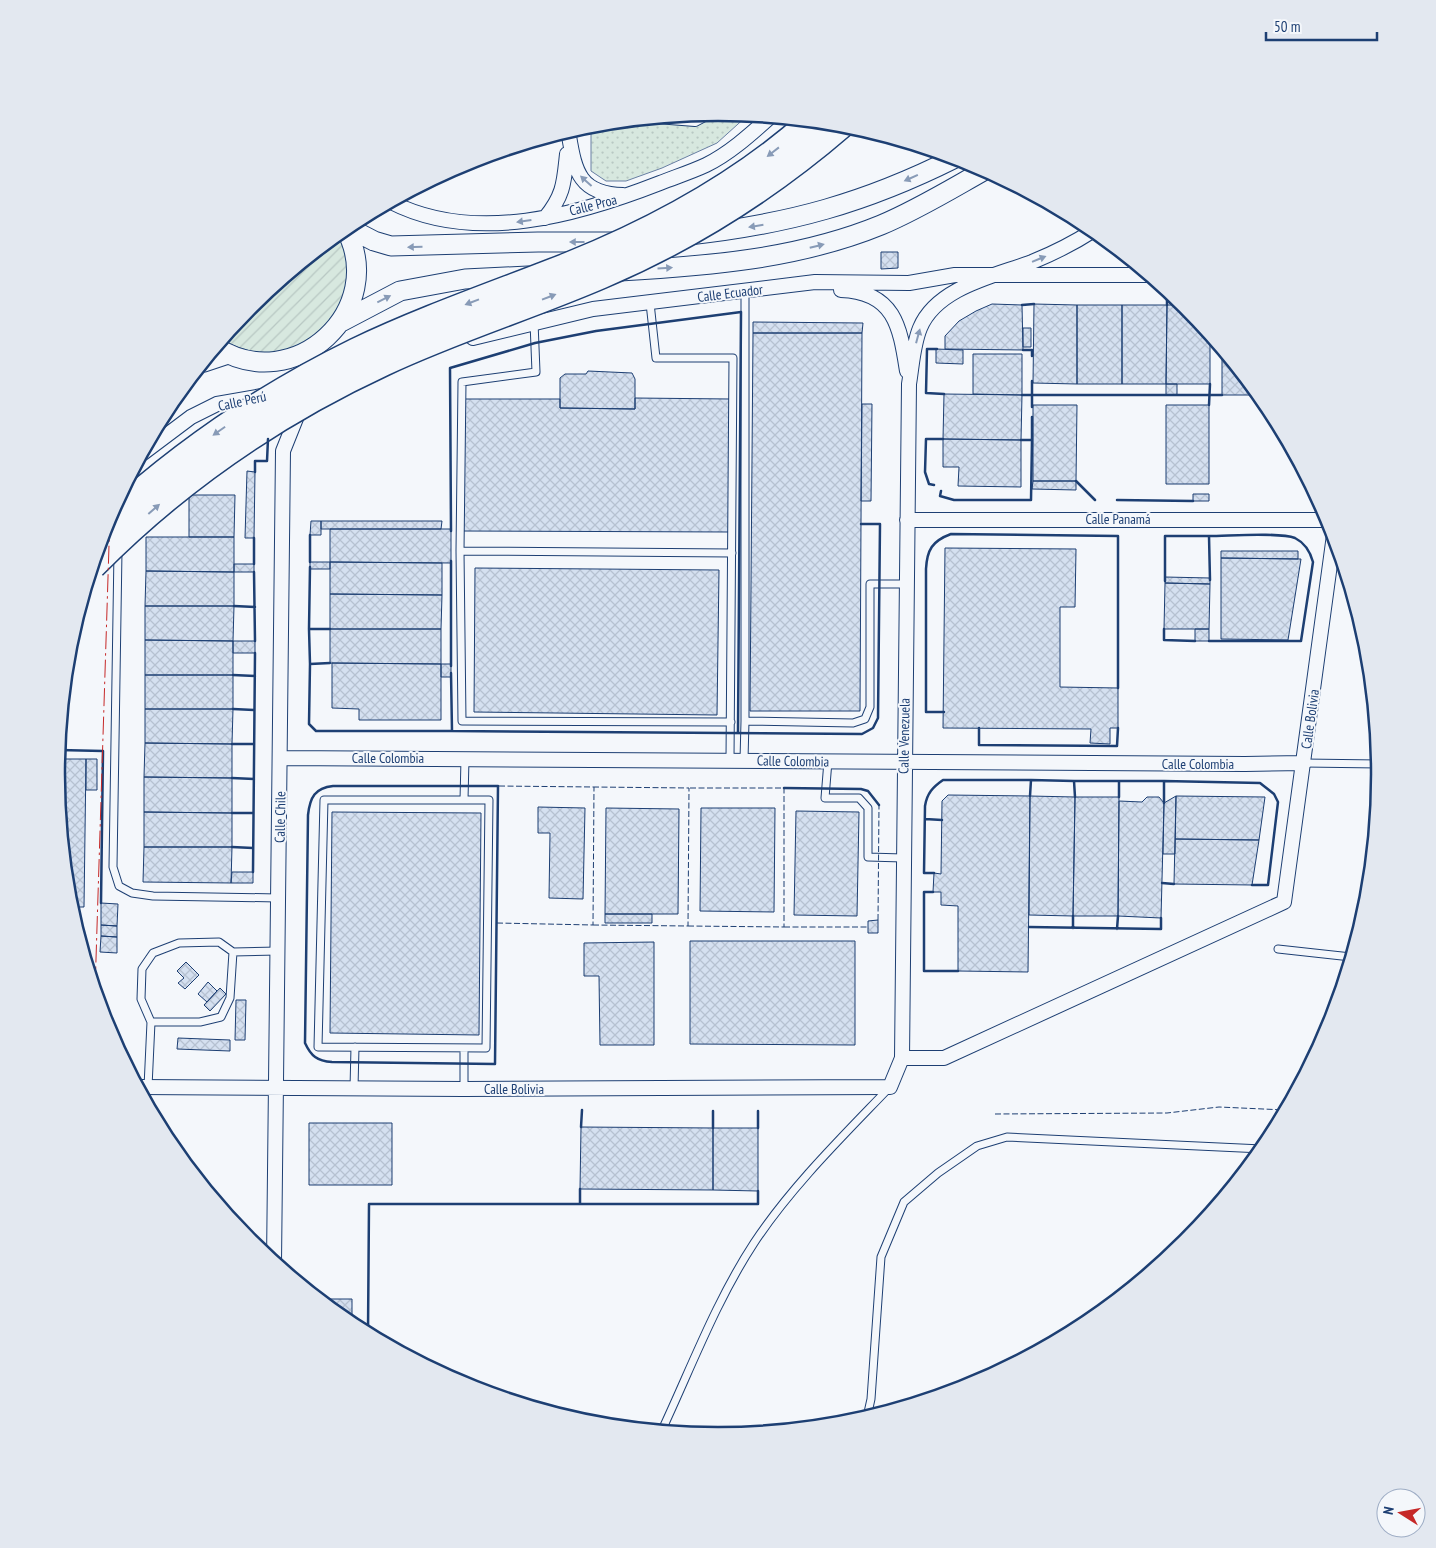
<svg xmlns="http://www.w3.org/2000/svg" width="1436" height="1548" viewBox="0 0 1436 1548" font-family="'PT Sans Narrow',sans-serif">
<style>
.grass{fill:url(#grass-dots);stroke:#687fa3}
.garden{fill:url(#garden-furrows);stroke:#687fa3}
.building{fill:url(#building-cross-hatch);stroke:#1d3f73}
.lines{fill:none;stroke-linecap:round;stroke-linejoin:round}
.service-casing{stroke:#1d3f73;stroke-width:9}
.pedestrian-casing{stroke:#1d3f73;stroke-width:12}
.minor-casing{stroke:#1d3f73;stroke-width:16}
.secondary-casing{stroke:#1d3f73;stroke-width:21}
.service{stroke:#f4f7fb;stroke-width:7}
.pedestrian{stroke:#f4f7fb;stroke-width:10}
.minor{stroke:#f4f7fb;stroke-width:14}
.secondary{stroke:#f4f7fb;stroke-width:19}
.motorway-bridge-casing{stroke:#1d3f73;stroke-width:28;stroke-linecap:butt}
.motorway-bridge{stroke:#f4f7fb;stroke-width:25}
.fence{stroke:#1d3f73;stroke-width:1;stroke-dasharray:6 2.5;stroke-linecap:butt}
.wall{stroke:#1d3f73;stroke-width:2.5}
.power{stroke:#c62828;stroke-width:1;stroke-dasharray:18 4 2.5 4;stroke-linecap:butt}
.oneway{fill:#889bb7}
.labels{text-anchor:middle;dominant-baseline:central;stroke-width:4;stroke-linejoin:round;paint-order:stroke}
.street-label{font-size:14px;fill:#1d3f73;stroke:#f4f7fb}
.rim{fill:none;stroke:#1d3f73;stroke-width:2.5}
</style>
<defs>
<pattern id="grass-dots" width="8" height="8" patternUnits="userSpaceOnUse" patternTransform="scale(1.25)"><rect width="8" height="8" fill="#d7e8df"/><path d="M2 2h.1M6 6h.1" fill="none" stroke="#b8c8c3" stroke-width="1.8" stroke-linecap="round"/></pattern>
<pattern id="garden-furrows" width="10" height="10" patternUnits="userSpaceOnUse" patternTransform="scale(1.25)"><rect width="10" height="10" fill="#d7e8df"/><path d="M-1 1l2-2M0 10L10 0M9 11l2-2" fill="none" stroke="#b8c8c3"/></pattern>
<pattern id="building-cross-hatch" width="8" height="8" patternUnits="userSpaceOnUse" patternTransform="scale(1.25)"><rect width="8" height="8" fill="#d5e0f0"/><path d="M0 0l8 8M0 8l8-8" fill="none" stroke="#b6c1d1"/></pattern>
</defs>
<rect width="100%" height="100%" fill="#f4f7fb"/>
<path class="grass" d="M718,112l30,3 -31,28 -55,25 -36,13h-20l-15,-10v-46l51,-5v2l36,1 15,-8z"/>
<path class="garden" d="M339,233c3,10 7,20 9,30 6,41 -33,89 -75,90 -19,1 -34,-5 -51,-12l28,-35z"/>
<path class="building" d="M881,252h17v16l-17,1z
M992,304l30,1 1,45 -78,-1v-13l14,-15 17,-10z
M1034,304l43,1v79l-44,-1z
M1077,305h45v79h-45z
M1122,305h45l-1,79h-44z
M1167,305h18l25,31v48h-44z
M753,322l110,1 -1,10h-109z
M1023,328h8v19h-8z
M753,333h109l-2,378h-110z
M936,349l27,1v14l-27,-1z
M1222,351h1l36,44h-37z
M973,354h49v41l-49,-1z
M588,371l44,2 3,6v30l-75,-1v-30l5,-4h21z
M1166,384h11v11h-11z
M944,394l78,1 -1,45 -78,-1z
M635,398l95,1 -1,133 -266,-1 1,-132h96v9l75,1z
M862,404h10l-1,97h-10z
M1033,405h44l-1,76h-43z
M1166,405h43v79h-43z
M943,439l78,1v47l-63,-1 1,-19h-16z
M247,471l8,1 -1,66h-9z
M1033,481h43v9l-44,-1z
M1193,494h16v7h-16z
M189,495h46l-1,42h-45z
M311,521h10v14h-11z
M321,521h121l-1,8h-120z
M330,529h121v34l-121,-1z
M146,537h88v35l-88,-1z
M945,548l131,1 -1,58h-15v80l58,1v40h-8v16l-20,-1 1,-14 -148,-1z
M1221,551h77v8l-77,-1z
M1221,558l80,1 -13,81 -67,-1z
M310,562h20v7h-20z
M330,562l112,1v32l-112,-1z
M234,564h20v8h-20z
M475,568l244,2 -2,145 -243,-3z
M146,571l88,1v34h-89z
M1165,577l45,1v6l-45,-1z
M1165,583l45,1 -1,45h-45z
M330,594l112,1 -1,34h-111z
M145,606h89l-1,35 -88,-1z
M330,629h111v35l-111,-1z
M1195,629h14v12h-14z
M145,640l88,1v34h-88z
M233,641h22v12h-22z
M332,663l109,1v56h-82v-11l-27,-1z
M441,664h10v13h-10z
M145,675h88v34h-88z
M145,709h88l-1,35 -87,-1z
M145,743l87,1v34l-88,-1z
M58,759h28l-2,148h-14l-1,-4 -13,-129z
M86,759h11v31h-11z
M144,777l88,1v35l-88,-1z
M948,795l82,1 -2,176 -70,-1v-65l-17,-1v-13h-8l1,-19 7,1 1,-73z
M1030,796l45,1 -2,119 -44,-1z
M1176,796l-1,58h-12l1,-51z
M1176,796l89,1 -6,43 -84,-1z
M1075,797h44l-1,119h-45z
M1147,797h12l5,6 -3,115 -43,-2 1,-115 23,1z
M538,807l47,1 -2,91 -34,-1 1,-65h-12z
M606,808l73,1 -1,105h-73z
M701,808h74l-1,104 -74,-1z
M796,811l63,1 -2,104 -63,-1z
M144,812l88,1v34h-88z
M332,812l149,1 -2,222 -149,-2z
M1175,839l84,1 -7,45 -78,-1z
M144,847h88l-1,36 -88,-1z
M232,872h21v11h-22z
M101,903l17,1 -1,22 -16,-1z
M605,914h47v9h-47z
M878,920v13h-10v-12z
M101,925l16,1v11l-16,-1z
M101,936l16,1v16l-17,-1z
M690,941h165v104l-165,-1z
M654,942v103h-54l-1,-69h-15v-33z
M186,962l13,13 -14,14 -7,-6 6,-5 -7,-7z
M208,982l9,9 -10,11 -9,-8z
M220,988l6,6 -16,17 -6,-6z
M236,1000h10l-1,40h-10z
M178,1038l52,2v11l-53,-2z
M309,1123h83v62h-83z
M581,1127l132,1v62l-133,-1z
M713,1128h45v63l-45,-1z
M319,1299h33v26l-2,-1z"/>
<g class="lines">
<g class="service-casing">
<path id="service" d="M650,303l6,55h77l-3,402
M534,322l2,50 -74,10 -2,169 2,170 269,1
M118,551l-5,316 6,19 13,7 21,3 125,2
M460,551l272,2
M745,721v-430
M744,760l1,-39 108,2 12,-4 5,-12v-123h36
M828,761l-3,37h34l9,10v49l35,1
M1304,763l75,1
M464,800h-140l-6,247 168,1 3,-248h-25l1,-41
M1278,949l73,8
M233,952l-3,46 -9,19 -21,5h-49l-10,-23 1,-30 11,-16 26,-10 40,-1 14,10 45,-1
M148,1087l3,-65
M354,1088l1,-41
M464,1089v-41
M867,1417l4,-18 10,-142 23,-55 34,-29 39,-27 30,-9 255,12
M662,1430c29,-62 54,-129 92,-187 37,-56 88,-106 134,-154"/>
</g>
<g class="pedestrian-casing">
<path id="pedestrian" d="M657,118l38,3 15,-8"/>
</g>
<g class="minor-casing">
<path id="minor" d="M569,136c6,36 11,58 54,59
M391,202c84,43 187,13 269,-19 15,-6 31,-11 46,-18 23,-11 45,-31 64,-48
M545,218c19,-23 19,-36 22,-64
M841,290c54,2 59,37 66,81
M473,338l120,-29 222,-27 94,1 46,-8h192
M143,453l48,-36 26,-13 45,-8
M907,520h422
M282,758l963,6 59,-1
M902,1058h42l340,-156 50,-367
M139,1087l325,2 426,-2 12,-29 7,-674c3,-18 4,-39 11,-56 17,-41 75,-52 112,-66 22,-9 42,-19 62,-32
M274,1262l9,-811 16,-40"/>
</g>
<g class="secondary-casing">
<path id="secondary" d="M347,227l27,14 17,5 147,-4h79
M689,235c100,-11 176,-32 266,-77
M620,271c88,-5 178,-12 261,-46 36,-15 70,-36 104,-55
M341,322l59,-31 65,-12 63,-3
M216,347c78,51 174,-38 129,-119
M204,362l24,-8"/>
</g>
<use href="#service" class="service"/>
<use href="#pedestrian" class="pedestrian"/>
<use href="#minor" class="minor"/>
<use href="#secondary" class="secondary"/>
<g class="motorway-bridge-casing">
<path id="motorway-bridge" d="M106,522c75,-69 158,-126 250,-171 69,-33 142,-58 213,-86 87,-35 172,-81 242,-144
M93,566c84,-85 183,-153 291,-203 70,-33 145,-56 217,-87 89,-38 168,-88 241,-151"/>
</g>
<use href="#motorway-bridge" class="motorway-bridge"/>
<path class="fence" d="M878,920l1,-115
M497,923l96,2 1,-138 -96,-1
M593,925l95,1 1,-138 -95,-1
M688,926l96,1v-139h-95
M784,927h84
M995,1114l172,-1 52,-6 66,3"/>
<path class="wall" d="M1022,305l12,-1
M1167,305v-15
M937,349h-10l-1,44 18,1
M1023,350h9v6
M1022,395h10v-14
M1209,405l1,-21
M1032,407v-12h190
M1032,440v-23
M255,472v-11h12l1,-22
M1076,481l19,19
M934,485l-5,-1 -4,-12 1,-33h17
M941,491l-1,5 14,4h77l1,-60h-11
M1117,500l76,1
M451,531l-1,-163 85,-25 61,-12 145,-19 -3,420
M451,561v105
M310,562v-27
M254,564v-26
M310,567l-1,62h21
M254,572l1,69
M1165,581v-45h44
M234,606l21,1
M309,629l1,35 20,-1
M1164,629v11l31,1
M1209,641h92l12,-79c-3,-11 -8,-19 -18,-24 -16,-6 -66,-2 -86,-2l1,44
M310,664l-1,60 7,7h136
M451,673l1,58 410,3 11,-6 5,-10 2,-194h-19
M233,675l22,1
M233,709l21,1
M944,712h-18v-143c1,-19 6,-28 25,-35l167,2v152
M979,728v17l138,1 1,-18
M232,744h22
M59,750l44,1 -2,152
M232,778l22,1
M333,786h165l-3,278 -163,-2c-15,-1 -21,-6 -27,-19l3,-228c2,-18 7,-27 25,-29z
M784,788l77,1 7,2 11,14
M1030,796l1,-16 43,1
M1075,797l-1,-16h45
M1119,797v-16h45
M1164,803v-22l96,2 14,11 4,8 -10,83h-16
M232,813h21
M925,819l17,1
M232,847l21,1
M253,872l2,-219
M934,873h-10l1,-67c2,-13 8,-19 18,-26h88
M1162,883l12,1
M933,892h-9v79h34
M1029,927l132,2v-11
M1073,928v-12
M1117,929l1,-13
M758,1111v17
M581,1127l1,-17
M713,1128v-17
M580,1189v15h178v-13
M368,1333l1,-129h211"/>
<path class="power" d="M95,991l15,-477"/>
</g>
<defs><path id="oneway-solid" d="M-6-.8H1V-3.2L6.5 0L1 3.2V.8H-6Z" transform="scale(1.25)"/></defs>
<g class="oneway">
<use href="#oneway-solid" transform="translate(773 152) rotate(142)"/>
<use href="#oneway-solid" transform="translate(911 178) rotate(156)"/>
<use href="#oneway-solid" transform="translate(586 181) rotate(-138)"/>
<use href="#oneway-solid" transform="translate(524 221) rotate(172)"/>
<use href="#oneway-solid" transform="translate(756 226) rotate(171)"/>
<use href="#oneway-solid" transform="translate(577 242) rotate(180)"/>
<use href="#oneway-solid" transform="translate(817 246) rotate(-14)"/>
<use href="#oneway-solid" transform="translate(415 247) rotate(178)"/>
<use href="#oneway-solid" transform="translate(1039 259) rotate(-22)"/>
<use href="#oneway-solid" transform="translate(665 268) rotate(-4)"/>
<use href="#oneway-solid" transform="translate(549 297) rotate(-21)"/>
<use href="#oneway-solid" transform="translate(384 299) rotate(-27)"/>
<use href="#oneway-solid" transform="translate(472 302) rotate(159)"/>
<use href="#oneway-solid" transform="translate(918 336) rotate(-75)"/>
<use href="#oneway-solid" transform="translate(219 431) rotate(145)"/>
<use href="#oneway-solid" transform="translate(154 509) rotate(-41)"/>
</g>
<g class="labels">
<g class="street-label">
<text transform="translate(593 205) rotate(-14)">Calle Proa</text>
<text transform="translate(730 293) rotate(-7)">Calle Ecuador</text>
<text transform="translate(242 401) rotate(-12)">Calle Perú</text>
<text x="1118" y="519">Calle Panamá</text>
<text transform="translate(1310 719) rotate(-82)">Calle Bolivia</text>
<text transform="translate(904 736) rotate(-89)">Calle Venezuela</text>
<text x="388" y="758">Calle Colombia</text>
<text transform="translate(793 761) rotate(1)">Calle Colombia</text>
<text x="1198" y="764">Calle Colombia</text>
<text transform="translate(280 817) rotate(-89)">Calle Chile</text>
<text x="514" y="1089">Calle Bolivia</text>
</g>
</g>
<path d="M0 0H1436V1548H0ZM65 774a653 653 0 1 1 1306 0a653 653 0 1 1-1306 0Z" fill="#e3e8f0" fill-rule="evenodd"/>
<path class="rim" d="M65 774a653 653 0 1 1 1306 0a653 653 0 1 1-1306 0Z"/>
<g transform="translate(1401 1513) rotate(281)"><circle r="24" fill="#f4f7fb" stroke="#9eadc5"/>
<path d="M0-4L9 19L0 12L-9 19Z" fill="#c62828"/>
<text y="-8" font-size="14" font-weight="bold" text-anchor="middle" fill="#1d3f73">N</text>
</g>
<path d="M1266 32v8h111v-8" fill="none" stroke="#1d3f73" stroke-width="2.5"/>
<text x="1274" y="32" font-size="15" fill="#1d3f73" stroke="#f4f7fb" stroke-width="4" paint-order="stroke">50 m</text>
</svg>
